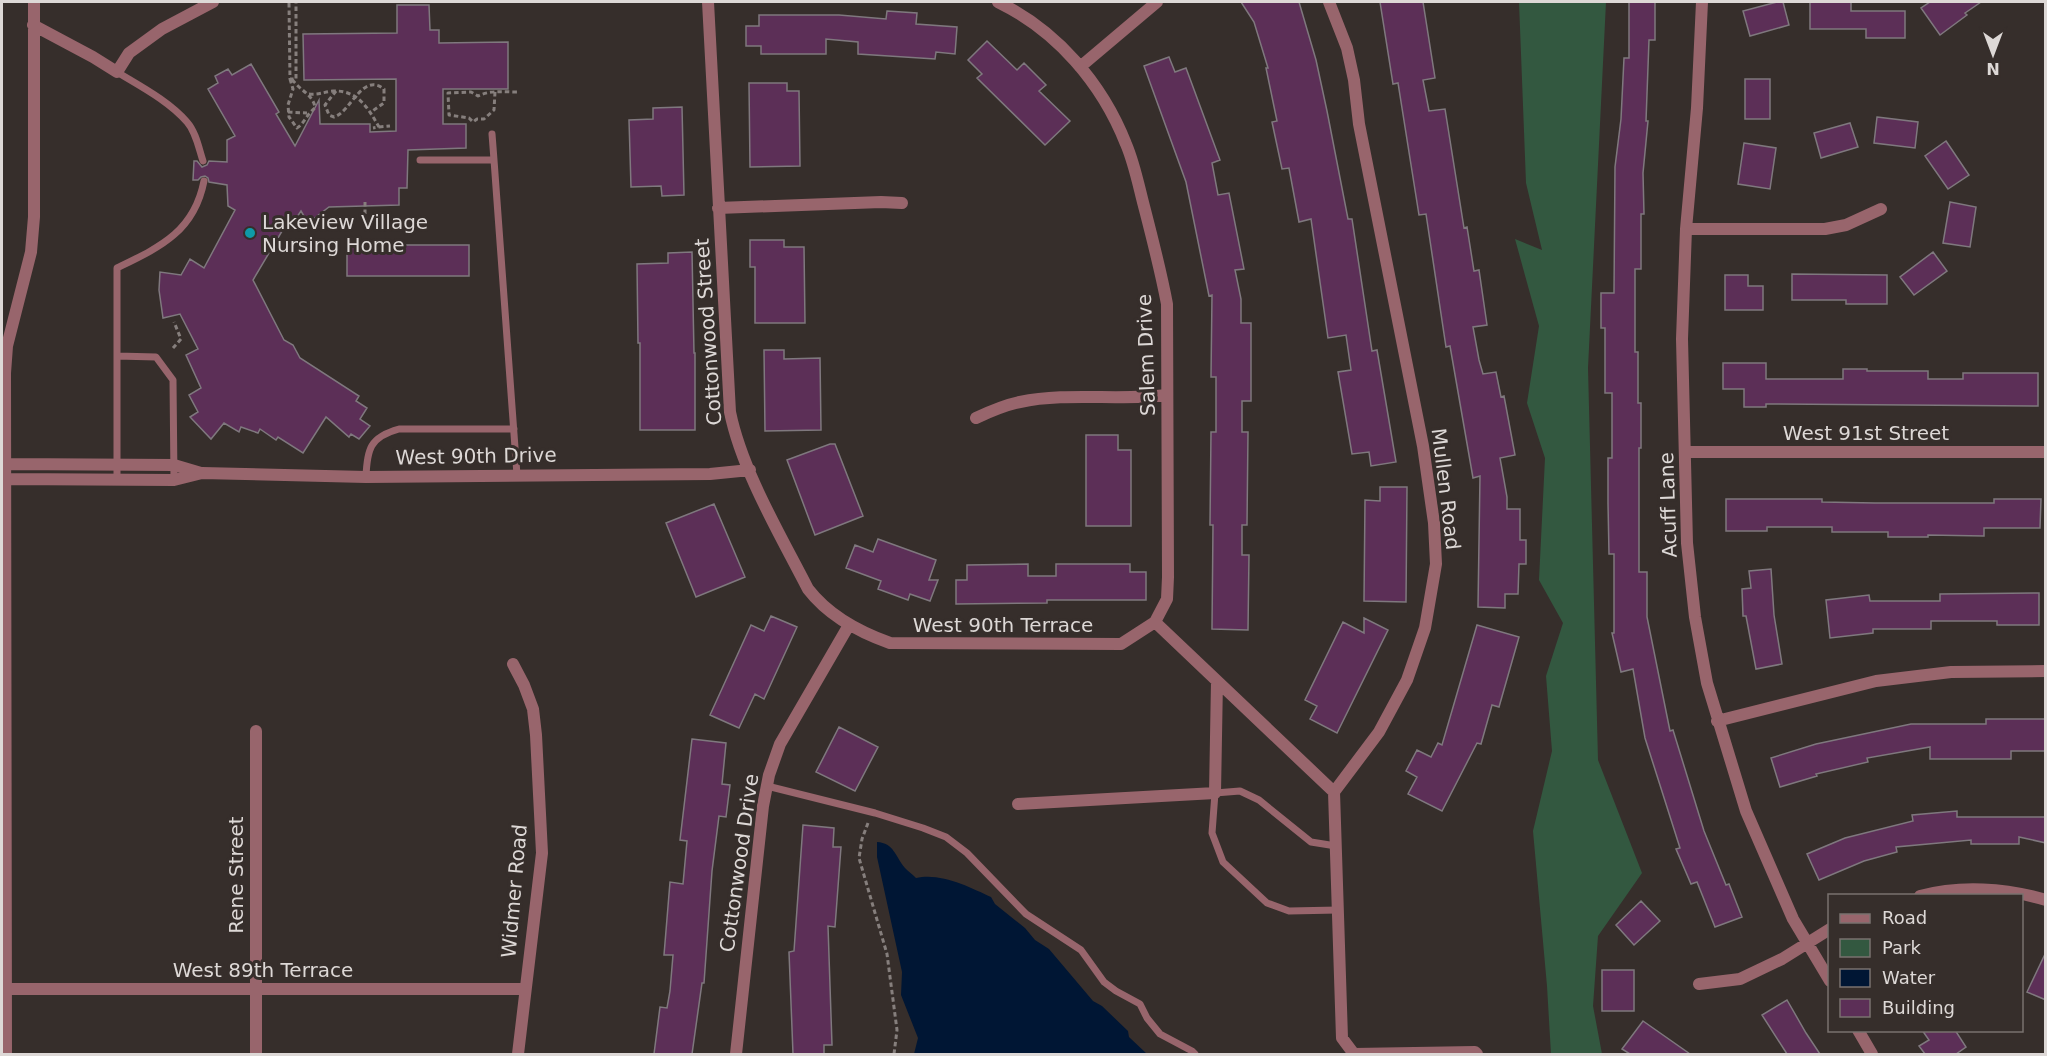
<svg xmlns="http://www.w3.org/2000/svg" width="2047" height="1056" viewBox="0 0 2047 1056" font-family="'DejaVu Sans',sans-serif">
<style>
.green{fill:#335840}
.water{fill:#001634}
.building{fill:#5c2f57;stroke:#7f787e;stroke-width:1.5}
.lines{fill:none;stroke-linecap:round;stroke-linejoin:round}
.path{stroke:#867f7d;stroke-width:3;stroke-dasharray:4.5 3;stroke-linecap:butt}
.service{stroke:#98656c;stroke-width:7}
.minor{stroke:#98656c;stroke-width:12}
.culture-dot{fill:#0f9aa8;stroke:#362e2b;stroke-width:2}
.labels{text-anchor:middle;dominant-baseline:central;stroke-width:6;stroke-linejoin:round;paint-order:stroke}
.poi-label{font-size:20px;fill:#ddd8d6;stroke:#362e2b;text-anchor:start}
.street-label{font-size:20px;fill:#ddd8d6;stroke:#362e2b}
</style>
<rect width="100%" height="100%" fill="#362e2b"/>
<path class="green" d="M1519,2h87l-18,366 10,392 44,113 -44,63 -5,70 9,48h-51l-4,-68 -14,-155 19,-80 -6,-75 17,-53 -24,-43 6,-122 -18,-55 12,-77 -24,-87 27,11 -16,-67z"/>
<path class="water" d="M877,842c17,1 18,14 28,26 3,3 8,7 11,10 24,-6 54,9 75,19l4,7 30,24 10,12 14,9 44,52 9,5 26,25 1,6 18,17h-233l4,-16 -17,-43 1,-23 -25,-115z"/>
<path class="building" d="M1241,2h58l17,58 11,51 21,108h4l20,132 5,-1 19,112 -25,4 -2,-14 -17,2 -14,-82 13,-2 -5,-35 -18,3 -17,-119 -12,3 -10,-54 -7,1 -10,-47 5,-1 -11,-53h2l-14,-46z
M1380,2h43l12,76 -12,2 6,31 16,-2 19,119 3,-1 7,44 5,-1 8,55 -14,2 6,33 4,14 13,-2 5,25 3,-1 11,59 -15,3 7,39v12h13v31h6v24h-7l-1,30h-13v14l-27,-1 2,-131 -7,2 -23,-132 -4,1 -20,-133 -7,1 -21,-132 -5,1z
M1629,2h26v38h-6l-3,81h2l-5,52 1,41h-3v55h-6v83h3v51h3v45h-2v124h8v45l23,114 3,-1 31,101 22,54 3,-1 13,33 -27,10 -18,-45 -6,2 -15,-35 4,-1 -35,-110 -12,-69 -12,3 -9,-39h2v-79h-5l-1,-51v-45h4v-65h-7v-65h-4v-35h13l1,-126 6,-48 3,-61h5z
M1777,2h6l6,23 -39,11 -7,-25z
M1810,2h41v9h54v27h-39v-9h-56z
M1930,2h51l-16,11 2,2 -27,20 -19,-27z
M397,5h32l1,25h9v13l69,-1v47h-65v35h23v24l-58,2 -1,38h-8v17l-70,2 -21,16 -7,-12 -8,12 -5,-2 -35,59 31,60 9,5 7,13 59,38 -3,5 11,7 -7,11 10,7 -11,13 -8,-5 -2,3 -23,-20 -23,36 -25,-16 -2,3 -16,-11 -2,4 -17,-6 -2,5 -15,-9 -13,16 -21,-22 8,-5 -9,-17 12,-7 -15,-33 12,-6 -18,-35 -17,4 -4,-28 1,-18 21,3 9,-16 14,9 31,-58 -7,-4 -1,-21 -18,-3 -1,-4 -3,-2 -4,1 -3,3h-5l1,-19h3l5,6 5,-2 2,-4 18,1v-22l8,-4 -27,-47 10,-6 -3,-7 13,-7 4,6 19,-11 28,48 -3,2 19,32 24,-46 1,24h50v8l26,-1v-52l-92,1 -1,-46 94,-1z
M887,11l30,2 -1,11 41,3 -2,27 -19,-2 -1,7 -77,-5v-12l-32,-3v15h-65v-8h-15v-20h13v-11h80l47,4z
M987,41l30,29 7,-7 22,22 -7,6 31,30 -25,24 -68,-67 5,-4 -14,-14z
M1169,57l6,15 11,-4 34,92 -8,3 6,32 11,-2 15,76 -9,1 6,29v24h10v78h-9v31h6l-1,93h-5v30h7l-1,75 -36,-1 1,-104h-3l1,-93h5v-55h-5l1,-82 -3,1 -23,-114 -42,-116z
M1745,79h25v40h-25z
M749,83h38v8h12l1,75 -50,1z
M682,107l2,88 -22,1 -1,-10 -30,1 -2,-67 24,-1v-11z
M1877,117l41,5 -3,26 -41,-5z
M1850,123l8,24 -37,11 -7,-25z
M1946,141l23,34 -21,14 -23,-33z
M1744,143l32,5 -6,41 -32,-5z
M1950,202l26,5 -6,40 -27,-4z
M750,240h34v7h20l1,76h-50v-56h-5z
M347,245h122v31h-122z
M692,252l2,101h1v77h-55v-87h-2l-1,-79 31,-1v-10z
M1933,252l14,19 -33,24 -14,-18z
M1792,274l95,1v29h-41v-4h-54z
M1725,275h23v11h15v24h-38z
M764,350h20v9l36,-1 1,72 -56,1z
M1723,363h43v16h77v-10h24v2h61v8h35v-6h75v33l-272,-2v3h-22v-18h-21z
M1086,435h32v15h13v76h-45z
M830,444h5l28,72 -48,19 -28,-75z
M1380,487h27l-1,115 -42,-1 1,-101 15,1z
M1726,499h96v3l53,1h119v-4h47l-1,29h-56v8l-56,-1v2h-40v-5h-56v-5h-65v4h-41z
M714,504l31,73 -49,20 -30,-74z
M878,539l58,21 -7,20h9l-8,21 -20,-7 -2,6 -30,-11 3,-8 -35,-13 9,-23 18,7z
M1028,564v12h28v-12h74v8h16v28h-99v3l-91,1v-24h11v-15z
M1771,569l3,46 8,49 -26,5 -10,-53h-3l-1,-27 9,-1 -2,-17z
M2039,593v32h-42v-4h-66v8h-58v4l-43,5 -4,-38 43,-5 1,6h70v-7z
M771,616l26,11 -33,72 -9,-5 -16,34 -29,-13 41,-90 13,6z
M1364,618l24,12 -51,103 -27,-14 7,-13 -12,-6 38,-78 21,11z
M1477,625l42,12 -20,70 -7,-2 -11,39 -4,-1 -35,68 -34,-17 9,-17 -11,-6 11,-21 14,7 7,-14 4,2z
M1986,719h60v32h-35v8h-81v-12l-63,11 1,4 -52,12 1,2 -37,11 -9,-29 45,-14 95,-20h75z
M839,727l39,20 -23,44 -39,-19z
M692,739l34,4 -4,41 8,1 -4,32 -7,-1 -7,55 -8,112h-2l-10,71h-38l6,-47 7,1 3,-17 3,-36h-9l6,-73 13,2 4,-43 -7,-1z
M1957,811v6h89v26l-27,-6v7h-48v-4l-75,7 1,5 -33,9 -45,19 -12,-26 38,-16 68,-17 -1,-6z
M803,825l31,3 -1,19h8l-6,80 -7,-1 4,119h-8v9h-31l-4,-102 5,-1z
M1641,901l19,20 -26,24 -18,-20z
M2046,952v48l-19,-8z
M1602,970h32v41h-32z
M1787,1000l19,33 14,21h-33l-25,-39z
M1643,1021l47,33h-60l-8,-5z
M1922,1030h33l11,17 -10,7h-31l-6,-8 10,-6z"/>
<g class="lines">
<path class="path" d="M289,3l1,76h6v-76
M290,79l3,10 -5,16 1,12 8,11c6,-3 10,-14 18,-20 -1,-13 -16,-18 -23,-29
M336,91l-11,14 4,10 5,2c17,-5 28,-45 50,-28v14l-13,9
M495,92l-1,18 -10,9h-7l-4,3 -4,-4 -20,-3 -1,-22 23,-1 7,4c12,-6 25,-4 39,-4
M309,94c9,1 15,-2 24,-3 25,-1 35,17 46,36l-6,1
M288,112l19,1
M379,127l11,-1
M365,202v16
M173,348l8,-9 -7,-17
M868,823l-6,16 -3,19 28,96 10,76 -3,24"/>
<path class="service" d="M117,72c23,14 52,29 70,50 9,10 12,27 16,39
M492,134l2,26
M420,160h74l23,315
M117,356l39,1 17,23 1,100
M366,477c1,-28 4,-40 33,-48h115
M117,480v-212c43,-21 77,-36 87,-87
M767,786l108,27 48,15 23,9 21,16 59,61 55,36 23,32 12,9 24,13 7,14 13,16 32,17 3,3
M1336,846l-25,-4 -52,-42 -19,-9 -25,2 -3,40 11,29 44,41 22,8 49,-1"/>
<path class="minor" d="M708,2l22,410c12,59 51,124 78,177 20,26 51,43 82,54l231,1 34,-22
M998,2c59,29 104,81 128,142 9,21 13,44 19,66 8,31 16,62 22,94l1,273 -1,22 -12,23
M1702,2l-5,106 -11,121 -4,110 5,204 8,74 12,66 39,128 47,108 37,62
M33,25l60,32 24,15 12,-19 33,-24 51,-27
M1080,67l77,-65
M718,208l163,-6 21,1
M1686,229h139l21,-4 35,-16
M976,418c15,-7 29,-13 44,-16 47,-10 98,-1 146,-7
M1686,452h360
M5,464l169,1 27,8
M5,479l169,1 28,-7 164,4 344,-3 40,-4
M1155,622l179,170 45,-60 28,-52 18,-52 11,-64 -2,-41 -11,-77 -64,-322 -5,-44 -7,-32 -18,-46
M513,664l11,21 9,24 3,26 6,118 -24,201
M1717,721l159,-40 75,-9 95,-1
M256,731v323
M1334,792l8,246 12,16 121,-2 2,2
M1018,804l197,-11 2,-112
M1920,896c40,-11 86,-8 126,4
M1699,984l41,-5 42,-20 48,-30
M2,989h523
M1858,1030l14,24
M6,1054l-1,-681 2,-27 24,-94 3,-35v-215
M736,1054l27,-248 6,-31 11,-31 69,-119"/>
</g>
<circle class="culture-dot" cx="250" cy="233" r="6"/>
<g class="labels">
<g class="poi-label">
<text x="262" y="222">Lakeview Village<tspan x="262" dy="23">Nursing Home</tspan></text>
</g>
<g class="street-label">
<text transform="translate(708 332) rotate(-94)">Cottonwood Street</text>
<text transform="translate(1146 355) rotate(-92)">Salem Drive</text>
<text x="1866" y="433">West 91st Street</text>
<text transform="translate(476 456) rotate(-1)">West 90th Drive</text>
<text transform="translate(1446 489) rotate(83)">Mullen Road</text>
<text transform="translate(1668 505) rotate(-92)">Acuff Lane</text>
<text x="1003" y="625">West 90th Terrace</text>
<text transform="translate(739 863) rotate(-82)">Cottonwood Drive</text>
<text transform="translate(236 875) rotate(-90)">Rene Street</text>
<text transform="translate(514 891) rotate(-85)">Widmer Road</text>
<text x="263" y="970">West 89th Terrace</text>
</g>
</g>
<rect width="2047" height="1056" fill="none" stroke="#ddd8d6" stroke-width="6"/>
<rect x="1828" y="894" width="195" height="138" fill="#362e2b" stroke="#79726f" stroke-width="1.5"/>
<rect x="1840" y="914" width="30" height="9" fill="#98656c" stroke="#79726f" stroke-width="1.5"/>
<text x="1882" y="924" font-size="18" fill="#ddd8d6">Road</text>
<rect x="1840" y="939" width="30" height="18" fill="#335840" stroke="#79726f" stroke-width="1.5"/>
<text x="1882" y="954" font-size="18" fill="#ddd8d6">Park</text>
<rect x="1840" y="969" width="30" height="18" fill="#001634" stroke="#79726f" stroke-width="1.5"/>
<text x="1882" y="984" font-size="18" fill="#ddd8d6">Water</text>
<rect x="1840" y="999" width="30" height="18" fill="#5c2f57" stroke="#79726f" stroke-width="1.5"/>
<text x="1882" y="1014" font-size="18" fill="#ddd8d6">Building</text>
<g transform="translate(1993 54) rotate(180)" stroke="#362e2b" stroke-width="4.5" paint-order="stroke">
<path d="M0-4.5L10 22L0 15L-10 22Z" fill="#ddd8d6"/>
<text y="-9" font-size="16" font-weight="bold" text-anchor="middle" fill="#ddd8d6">N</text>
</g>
</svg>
